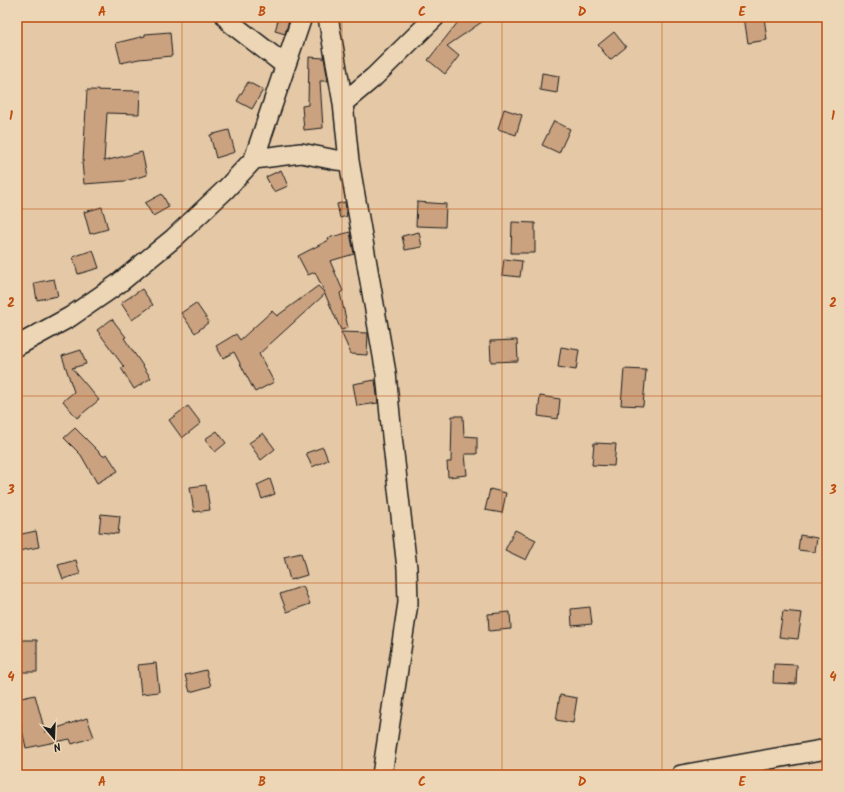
<svg xmlns="http://www.w3.org/2000/svg" width="844" height="792" viewBox="0 0 844 792" font-family="Kalam,sans-serif">
<style>
.building{fill:#caa280;stroke:#1c1c1c}
.lines{fill:none;stroke-linecap:round;stroke-linejoin:round}
.minor-casing{stroke:#1c1c1c;stroke-width:22}
.minor{stroke:#ecd6b5;stroke-width:19}
.grid{fill:none;stroke:#bf4d0f;stroke-width:1;stroke-opacity:0.55}
.neatline{fill:none;stroke:#bf4d0f;stroke-width:1.5}
.grid-label{font-size:13px;text-anchor:middle;font-weight:bold;fill:#bf4d0f}
</style>
<rect width="100%" height="100%" fill="#e5c9a7"/>
<filter id="ink" filterUnits="userSpaceOnUse"><feTurbulence type="fractalNoise" baseFrequency=".025" numOctaves="2"/><feDisplacementMap in="SourceGraphic" scale="8" xChannelSelector="R" yChannelSelector="G"/><feConvolveMatrix kernelMatrix="1 2 1 2 8 2 1 2 1" color-interpolation-filters="sRGB"/></filter>
<g filter="url(#ink)">
<path class="building" d="M279,17h11l-5,17 -10,-3z
M462,17h27l-42,29 12,10 -14,18 -17,-14z
M744,17h20l3,23 -19,3z
M170,32l2,24 -33,3 -18,4 -5,-20 29,-7v-2z
M614,32l12,15 -16,13 -12,-15z
M309,57l15,1 4,23h-8l3,47 -19,2 -2,-24 6,-1z
M542,73l17,3 -2,17 -17,-3z
M248,82l15,8 -11,19 -15,-8z
M87,90l53,1 -1,23 -32,-1 -3,48 38,-9 5,23 -22,6 -41,3 -2,-22h1z
M504,109l18,6 -6,20 -18,-6z
M554,121l16,8 -11,24 -17,-8z
M229,130l6,22 -19,6 -6,-23z
M281,170l7,16 -14,6 -8,-15z
M162,194l7,13 -16,9 -8,-13z
M345,202l2,14 -7,2 -3,-14z
M417,202l29,2 -1,23 -29,-1z
M102,207l6,22 -18,5 -6,-22z
M512,222l23,1v30h-24z
M350,232l4,22 -24,7 13,30 -3,2 8,35 -7,2 -16,-36 -66,60 15,28 -19,10 -21,-40 -11,6 -7,-12 20,-12 4,6 32,-29 5,5 41,-30 7,7 -10,-21 -7,3 -10,-19 31,-16 -1,-2z
M419,232l3,15 -17,3 -3,-14z
M93,250l6,18 -21,6 -5,-17z
M504,259l18,2 -2,16 -18,-2z
M54,279l4,17 -21,4 -3,-17z
M142,289l11,16 -21,15 -11,-17z
M196,303l13,19 -14,11 -14,-20z
M112,319l14,18 -2,1 27,40 -17,11 -13,-21 3,-1 -27,-37z
M341,332l27,1 -1,22 -16,-1z
M517,340l1,21 -27,1 -1,-21z
M561,347l18,3 -3,20 -18,-3z
M81,350l5,14 -14,4 27,32 -22,18 -14,-17 11,-9 -12,-36z
M624,369l22,1 -3,36 -22,-1z
M375,380l3,23 -21,3 -4,-22z
M540,396l20,3 -2,20 -20,-3z
M188,406l13,17 -19,15 -13,-18z
M452,416h11l1,20 13,1v17h-12l2,21 -19,2 -1,-15h4z
M75,428l28,28 4,-2 11,17 -21,12 -16,-28 -17,-17z
M217,431l9,12 -11,9 -10,-13z
M263,433l12,16 -14,11 -12,-17z
M594,443l22,1 -2,22 -22,-1z
M323,447l5,13 -16,7 -6,-14z
M270,479l5,15 -13,5 -5,-14z
M206,485l4,25 -16,2 -4,-25z
M490,489l16,4 -4,20 -17,-3z
M101,514l19,2 -2,18 -19,-2z
M515,530l21,10 -10,20 -21,-10z
M36,531l3,16 -20,4 -2,-16z
M800,535l17,3 -2,14 -17,-2z
M301,553l6,22 -17,5 -6,-23z
M76,560l4,14 -17,5 -5,-14z
M303,586l7,18 -23,8 -7,-18z
M590,607l2,17 -20,2 -1,-17z
M783,611l19,2 -4,26 -19,-2z
M510,612l1,17 -22,2 -1,-17z
M17,640h20v32h-20z
M156,663l3,29 -18,2 -3,-29z
M774,664l23,1 -1,19 -23,-1z
M206,670l5,16 -21,6 -5,-17z
M35,695l10,37 42,-14 7,19 -22,7 -2,-5 -44,9 -7,-32h-2v-17z
M560,695l17,3 -4,25 -17,-3z"/>
<g class="lines">
<g class="minor-casing">
<path id="minor" d="M226,17l6,7 53,41
M328,17l15,86 6,58 37,212 6,63 15,132 1,35 -26,172
M343,103l31,-26 61,-60
M254,159l47,-6 35,7 13,1
M17,346l53,-29 48,-33 56,-46 52,-49 28,-30 48,-142
M681,775l146,-26"/>
</g>
<use href="#minor" class="minor"/>
</g>
</g>
<path class="grid" d="M182,17v758M342,17v758M502,17v758M662,17v758M17,209h810M17,396h810M17,583h810"/>
<rect width="844" height="792" fill="none" stroke="#ecd6b5" stroke-width="44"/>
<g transform="translate(54 738) rotate(161)" stroke="#ecd6b5" stroke-width="3" paint-order="stroke">
<path d="M0-3L7 15L0 10L-7 15Z" fill="#1c1c1c"/>
<text y="-6" font-size="11" font-weight="bold" text-anchor="middle" fill="#1c1c1c">N</text>
</g>
<rect x="22" y="22" width="800" height="748" class="neatline"/>
<g class="grid-label">
<text x="102" y="16">A</text>
<text x="262" y="16">B</text>
<text x="422" y="16">C</text>
<text x="582" y="16">D</text>
<text x="742" y="16">E</text>
<text x="11" y="120">1</text>
<text x="833" y="120">1</text>
<text x="11" y="307">2</text>
<text x="833" y="307">2</text>
<text x="11" y="494">3</text>
<text x="833" y="494">3</text>
<text x="11" y="681">4</text>
<text x="833" y="681">4</text>
<text x="102" y="786">A</text>
<text x="262" y="786">B</text>
<text x="422" y="786">C</text>
<text x="582" y="786">D</text>
<text x="742" y="786">E</text>
</g>
</svg>
